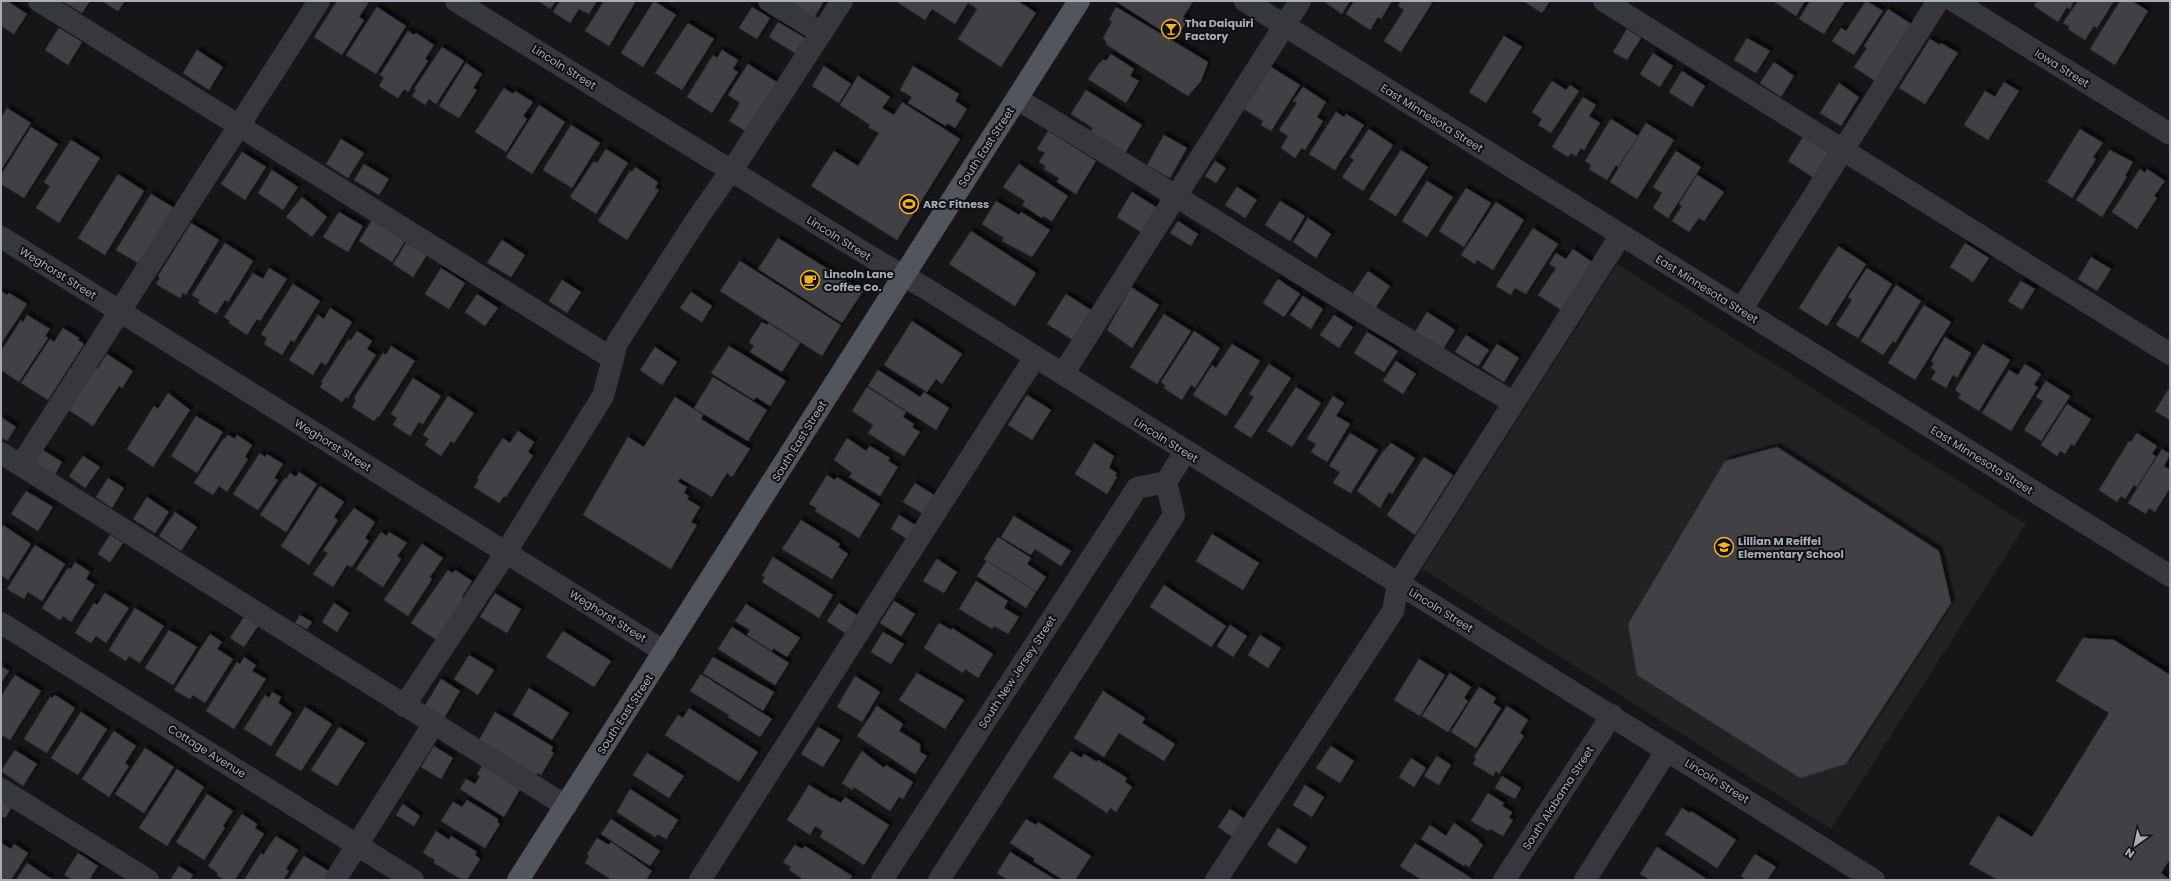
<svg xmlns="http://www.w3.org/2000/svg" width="2171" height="881" viewBox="0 0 2171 881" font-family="Poppins,sans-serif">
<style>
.built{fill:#222225}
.building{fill:#404145;stroke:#303034;filter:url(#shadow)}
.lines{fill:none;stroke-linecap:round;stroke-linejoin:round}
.minor{stroke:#37383d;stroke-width:22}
.major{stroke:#53555c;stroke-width:22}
.labels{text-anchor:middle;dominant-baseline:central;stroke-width:4;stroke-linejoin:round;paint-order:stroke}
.poi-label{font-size:11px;font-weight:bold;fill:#a8adb8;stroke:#111113;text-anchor:start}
.street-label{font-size:11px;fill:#a8adb8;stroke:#111113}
</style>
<defs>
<filter id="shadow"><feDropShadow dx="3.5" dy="-3.5" stdDeviation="1" flood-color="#0009"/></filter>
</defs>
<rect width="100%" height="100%" fill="#161618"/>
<path class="built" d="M1617,264l409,260 -195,305 -409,-260z"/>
<path class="building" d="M2,1h5l20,13 -13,20 -13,-8z
M62,1h28l-8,12z
M102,1h23l-7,10z
M337,1l32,1 -10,15 5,3 -22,35 -28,-18z
M538,1h18l-6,8z
M560,1h37l-8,13 -10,-5 -9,14 -17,-11z
M604,1h32l-27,45 -24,-15z
M654,1l22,14 -33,52 -22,-14z
M789,1h35l-10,17z
M898,1h120l18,12 -35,54 -43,-28 19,-30 -9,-6 -13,21 -23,-15 -7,11 -28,-18z
M1115,1h77l1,1 -10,15 5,3 -13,19z
M1323,1h27l-8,13z
M1354,1h38l-11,18 -3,-2 -8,13 -24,-16z
M1401,1h27l4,2 -31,49 -17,-11 20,-31 -6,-4z
M1523,1h27l-8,12z
M1773,1h32l-9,15z
M1810,1h35l-21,33 -25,-15z
M1866,1l17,10 -29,44 -22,-14 9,-13 5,3z
M2037,1h37l-4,8 -3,-2 -9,15 -24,-16z
M2078,1h36l-17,27 -3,-2 -9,14 -17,-11 2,-2 -7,-4z
M2120,1h12l16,10 -33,54 -25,-16z
M377,7l29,19 -30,48 -30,-19z
M752,7l18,11 -13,21 -18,-11z
M1116,7l92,55 -7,19 -13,15 -81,-51 -1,-4 -3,-3 9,-16 -3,-2z
M1888,9l23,15 -36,57 -21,-14 13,-19 -3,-2z
M778,22l27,16 -10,15 -26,-16z
M688,23l26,16 -32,51 -27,-17z
M59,28l23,14 -14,23 -23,-15z
M1627,29l14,9 -14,22 -14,-8z
M408,31l6,4 2,-2 18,12 -9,14 3,2 -20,31 -4,-3 -6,9 -19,-12 5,-8 -4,-3z
M1504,36l18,11 -36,56 -17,-11z
M1747,38l23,13 -14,22 -22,-13z
M1930,39l10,6 1,-2 17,10 -33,51 -26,-16z
M442,47l22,14 -28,43 -7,-5 -4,6 -13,-9 4,-6 -2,-1z
M197,50l26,17 -14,23 -26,-17z
M722,50l16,10 -5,9 5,3 -26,41 -25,-16 26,-42 4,3z
M1653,53l20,13 -13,21 -20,-13z
M1111,54l23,15 -4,7 9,5 -13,22 -38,-24 12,-17 1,1 2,-4 3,2z
M1774,62l20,14 -13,21 -21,-14z
M466,63l16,11 -9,14 4,2 -18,28 -20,-12z
M748,64l30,19 -31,49 -18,-11 11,-18 -12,-8z
M824,66l27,18 -12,19 -27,-17z
M913,66l46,28 -4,7 12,8 -12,19 -8,-5 -1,3 -38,-23 4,-6 -12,-7z
M1271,67l29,18 -29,46 -10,-6 2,-4 -19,-12z
M1682,71l23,15 -13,21 -23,-15z
M858,76l32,21 -8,11 12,7 8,-13 58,37 -63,101 -86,-54 23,-35 24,15 21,-33 -11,-6 2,-2 -30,-20z
M1552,81l14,9 4,-5 9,6 -28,42 -13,-8 4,-6 -10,-7z
M2004,82l15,9 -31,49 -24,-15 21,-34 10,6z
M1839,83l20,14 -18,29 -21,-13z
M1303,87l23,15 -9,15 6,4 -18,29 -3,-2 -7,10 -14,-10 7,-12 -9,-6 18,-27 -4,-2z
M504,88l9,6 2,-3 18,11 -10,14 4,3 -21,33 -31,-20z
M1086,90l56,35 -17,28 -35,-21 3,-4 -22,-14z
M1583,97l13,8 -7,11 11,7 -16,27 -3,-2 -5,8 -5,-3 -3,4 -16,-10z
M539,105l26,17 -33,52 -26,-17z
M7,108l24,15 -30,47v-52z
M1336,112l8,5 2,-3 18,11 -29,45 -26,-16z
M1611,119l27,17 -20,31 -2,-2 -9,15 -18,-11 2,-4 -6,-4z
M1646,123l28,17 -37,59 -27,-17z
M571,125l29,18 -28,45 -29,-18z
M31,127l27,17 -34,54 -23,-14v-9z
M1369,129l24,16 -30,46 -21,-14 12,-17 -4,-3z
M2080,129l23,14 -10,14 3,2 -24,39 -25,-16z
M1048,131l48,30 -20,33 -19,-12 2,-4 -15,-9 2,-3 -7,-4 6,-9 -8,-4z
M1164,135l23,13 -17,30 -23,-13z
M1803,137l30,19 -16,24 -29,-19z
M341,139l23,14 -16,25 -22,-14z
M71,140l29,18 -41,65 -23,-15 14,-22 -6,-4z
M606,149l22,14 -32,51 -26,-17 24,-36 3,2z
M1401,150l27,17 -32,49 -27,-17z
M2110,150l23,12 -8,14 2,1 -25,40 -26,-17z
M1676,151l25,16 -33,51 -15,-10 9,-15 -9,-6z
M242,152l24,15 -21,33 -24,-16z
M1215,161l11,7 -10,15 -11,-7z
M364,164l25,15 -10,16 -25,-15z
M1019,164l49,32 -16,25 -9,-5 -1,2 -20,-13 3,-4 -22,-14z
M635,167l23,15 -3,6 4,2 -32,50 -29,-19 32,-50 2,1z
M2140,169l5,4 2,-4 18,12 -11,15 3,2 -20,31 -25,-17z
M272,170l26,17 -15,23 -25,-17z
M118,174l26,17 -39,64 -27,-17z
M1697,175l27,17 -20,29 -5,-3 -10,14 -17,-11 10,-15 -3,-2z
M1427,181l26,16 -26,40 -25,-16z
M1237,187l20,13 -12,18 -20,-13z
M1466,188l25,15 -27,44 -25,-16z
M1132,192l24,15 -15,25 -24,-15z
M151,194l25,15 -38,54 -22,-13z
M302,197l25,20 -15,20 -26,-20z
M996,201l23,14 2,-3 29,18 -18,27 -30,-16 2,-3 -22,-14z
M1280,201l25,15 -15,25 -25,-16z
M1496,202l28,18 -31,50 -16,-10 -2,4 -14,-9z
M339,212l24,14 -15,26 -25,-15z
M1308,218l23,16 -15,24 -23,-16z
M372,220l33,21 -13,21 -33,-21z
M1178,221l20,13 -7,12 -21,-13z
M191,223l28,17 -33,55 -3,-2 -3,5 -24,-14 4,-6 -2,-2z
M1533,228l25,16 -32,50 -11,-6 -4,7 -15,-9z
M971,231l65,42 -21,33 -66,-42z
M778,238l85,53 -21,32 -84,-54z
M502,240l23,15 -14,22 -24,-14z
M225,243l28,18 -25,41 -3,-2 -9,14 -18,-11 2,-3 -8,-5z
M406,243l21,12 -14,22 -20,-13z
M1965,243l24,15 -16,24 -23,-15z
M1838,246l28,18 -39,62 -28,-18z
M1573,249l19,13 -31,48 -23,-15 18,-27 -7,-4 7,-11 10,6z
M2091,257l20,12 -14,22 -19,-12z
M740,261l101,64 -19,31 -102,-65z
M269,268l18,11 -27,42 -3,-2 -10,16 -18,-12 1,-2 -6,-4 29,-44 10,6z
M441,268l24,15 -16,26 -24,-15z
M1867,268l25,16 -34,54 -22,-13 16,-25 -4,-3z
M1368,271l22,15 -16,24 -22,-15z
M1278,279l22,15 -16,23 -21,-14z
M562,280l19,12 -14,21 -18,-12z
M2021,281l14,8 -13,21 -14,-9z
M293,284l27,17 -26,41 -3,-2 -9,15 -18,-11 3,-6 -6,-4z
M1896,285l25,16 -26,42 -2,-2 -10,14 -22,-14z
M1131,287l28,18 -27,43 -25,-18z
M1,291l6,4 2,-2 18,11 -26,40z
M691,292l21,14 -10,16 -22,-14z
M477,294l21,14 -13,18 -20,-14z
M1066,294l25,16 -18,30 -26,-16z
M1303,296l20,13 -12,20 -21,-14z
M1924,305l27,17 -36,58 -27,-17z
M330,308l22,14 -26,43 -5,-3 -8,13 -24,-15 29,-45 6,4z
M1427,312l28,18 -12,19 -28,-17z
M1164,314l27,17 -34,53 -27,-17z
M27,315l23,14 -5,7 3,2 -29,44 -18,-12v-19l20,-31 2,2z
M1334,315l19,12 -14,21 -19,-13z
M912,321l50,33 -20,30 -6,-5 -9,13 -43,-27z
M762,322l5,3 1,-2 32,20 -18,29 -32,-20 4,-6 -5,-4z
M63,328l16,10 -1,2 6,4 -36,56 -27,-17 29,-44 4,3z
M357,331l15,10 -5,8 9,6 -28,43 -2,-1 -4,5 -22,-15 3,-4 -2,-1 28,-43 2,1z
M1194,331l26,17 -25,40 -4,-3 -9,15 -18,-12 2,-2 -5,-4z
M1367,332l31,19 -14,21 -30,-19z
M1466,335l23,15 -11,16 -23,-14z
M1945,337l26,16 -14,25 -4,-3 -7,13 -15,-9 5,-8 -5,-3 3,-5 -3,-2z
M1232,344l28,17 -34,55 -33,-21 19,-30 4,3z
M1497,344l22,14 -15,24 -22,-14z
M1983,344l27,16 -31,51 -21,-13 3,-4 -6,-4z
M391,346l24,15 -36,56 -1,-1 -4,5 -22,-14 4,-7 -2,-2 29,-45 3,2z
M729,346l57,35 -16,25 -14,-9 -2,3 -43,-27z
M655,347l22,15 -15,23 -22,-15z
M107,354l26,17 -11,17 -3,-2 -26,40 -26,-17 27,-41 3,1z
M1396,361l20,13 -13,20 -20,-13z
M1269,364l22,14 -40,60 -17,-11 20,-30 -5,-3z
M2025,364l16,10 -7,11 4,2 -27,44 -29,-18 27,-43 9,5z
M878,370l42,27 4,-5 25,16 -13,22 -68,-44z
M713,377l54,33 -19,31 -54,-33z
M413,378l28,18 -18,28 -4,-2 -9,14 -17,-11 4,-7 -6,-4z
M2046,381l24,15 -29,45 -17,-11 19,-29 -7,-4z
M867,387l39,25 -3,5 11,7 -2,3 8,5 -16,24 -36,-23 5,-8 -21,-14z
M1296,387l25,16 -29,44 -25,-16z
M2170,387v33l-15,-9z
M168,393l22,17 -37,57 -26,-18 27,-43 4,3z
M1027,395l24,15 -19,30 -24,-15z
M448,396l26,17 -20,30 -3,-2 -10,15 -16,-11 4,-6 -6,-4z
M1333,396l11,7 -8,13 14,8 -23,38 -16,-10 5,-8 -9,-5z
M675,397l28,18 -2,4 49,30 -18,28 -5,-4 -15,24 -32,-19 -2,4 9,5 -3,6 5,3 -2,3 13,8 -9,15 6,3 -26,44 -88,-54 45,-78 16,10z
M2067,404l24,15 -17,27 -3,-2 -6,10 -5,-3 -3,5 -16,-11z
M196,416l27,16 -26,41 -26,-17z
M1,417l15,10 -9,14 -6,-4z
M518,431l16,11 -6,10 5,4 -27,41 -2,-1 -5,7 -25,-16 5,-8 -2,-1 26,-40 7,5z
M1350,433l28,17 -27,43 -18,-10 7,-11 -11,-6z
M2137,433l20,13 -5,8 4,2 -19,31 -3,-2 -9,14 -4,-3 -4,6 -18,-12 30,-49 2,1z
M228,435l7,4 2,-4 15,10 -7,12 3,2 -21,33 -8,-6 -6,9 -19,-12 30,-45 1,1z
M847,438l19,13 4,-5 20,12 -2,3 10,6 -18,29 -31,-19 3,-4 -18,-13z
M1094,443l20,13 -5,12 8,5 -2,3 2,1 -10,17 -32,-20z
M1391,443l24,15 -23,36 -3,-2 -9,16 -23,-17 25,-38z
M1777,447l162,104 12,52 -105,161 -46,14 -163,-103 -9,-51 97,-163z
M2162,449l8,5 -6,12 6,4v18l-15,24 -6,-4 -3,6 -18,-11z
M43,450l19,12 -8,14 -20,-12z
M260,453l5,4 2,-3 16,10 -9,14 4,2 -20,30 -25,-16z
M83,456l17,11 -15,21 -16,-12z
M1424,457l29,18 -38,60 -28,-20z
M299,472l18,12 -31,48 -26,-17 25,-37 1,1 4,-6 6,4z
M827,475l8,5 2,-3 43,27 -21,34 -44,-27 2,-3 -8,-4z
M108,478l16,10 -12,20 -16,-11z
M915,483l22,14 -12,18 -22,-13z
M320,486l24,16 -10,15 4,3 -29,45 -28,-19z
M26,491l27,16 -15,24 -27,-17z
M147,497l22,15 -14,21 -22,-14z
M354,508l21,14 -10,16 4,3 -17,26 -5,-2 -14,22 -20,-13 15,-21 -5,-3z
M175,512l22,15 -16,24 -22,-15z
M899,515l18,11 -8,14 -18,-11z
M1014,516l57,35 -10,15 -26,-17 -4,6 -30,-18z
M801,520l39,24 -2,3 10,7 -16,25 -50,-30z
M3,525l28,19 -23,36 -7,-5v-46z
M381,532l6,4 2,-4 18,11 -10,13 4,3 -18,28 -27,-18z
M1212,534l47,29 -16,27 -47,-29z
M110,535l13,8 -13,19 -12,-8z
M998,537l33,21 -4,6 19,13 -10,15 -52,-33z
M422,544l21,14 -13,19 2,2 -24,37 -24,-16z
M35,545l30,19 -23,37 -14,-9 -4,7 -17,-10z
M773,557l60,38 -14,23 -57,-36 3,-5 -3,-1z
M937,559l20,13 -13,21 -21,-12z
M987,560l49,32 -10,16 -49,-32z
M75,562l15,10 -4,7 9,6 -24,37 -8,-6 -3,4 -18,-12 26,-40 3,1z
M448,570l5,3 2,-3 17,11 -10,16 3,2 -27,42 -27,-18z
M976,581l32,20 -4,7 15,9 -11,17 -14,-8 -2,3 -33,-20z
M1164,585l62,41 -15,21 -61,-40z
M105,593l24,15 -23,35 -10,-7 -5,7 -16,-10 19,-30 3,2z
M495,593l26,16 -14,24 -27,-16z
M894,601l21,13 -14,22 -21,-13z
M334,603l15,10 -12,19 -15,-10z
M839,603l21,14 -12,18 -21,-14z
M746,604l54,34 -13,19 -14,-9 -1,3 -25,-16 3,-5 -15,-9z
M135,608l29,18 -24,37 -11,-7 -3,5 -17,-11z
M300,615l12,7 -5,7 -12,-6z
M244,617l14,9 -14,21 -14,-9z
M939,623l12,7 1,-2 41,26 -15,24 -13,-9 -2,4 -39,-25z
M1230,625l17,11 -14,21 -16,-11z
M732,627l57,36 -14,22 -57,-36z
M169,630l28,17 -24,38 -28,-17z
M563,631l48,30 -17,26 -48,-30z
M883,632l21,12 -13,20 -20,-12z
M210,634l12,8 -5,7 16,10 -28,44 -12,-8 -3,4 -16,-9z
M1260,635l21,13 -13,20 -20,-13z
M2083,638l31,2 56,35v184l-9,14 9,7h-172l-29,-16 29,-48 34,21 77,-124 -53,-32z
M469,655l25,15 -16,25 -24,-16z
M244,657l12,8 -4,6 14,8 -32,50 -28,-18 31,-49 3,2z
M713,657l61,35 -11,19 -60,-38z
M1419,659l26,16 -25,41 -26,-16z
M1,666l8,5 -8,12z
M917,673l47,27 -19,29 -46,-29z
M1450,673l21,14 -7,11 4,3 -20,31 -26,-16z
M701,674l71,45 -12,18 -32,-20 1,-2 -39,-24z
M15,675l26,16 -31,49 -9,-5v-39z
M855,676l25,16 -18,30 -25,-15z
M441,679l19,12 -17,29 -20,-11z
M1479,687l17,11 -3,5 8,5 -25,40 -25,-16z
M529,688l40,25 -17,27 -39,-25z
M1103,691l42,27 -3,5 33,21 -11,17 -45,-28 -15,24 -30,-19z
M272,692l9,5 -3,6 14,10 -21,33 -27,-17 21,-34 4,3z
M55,695l20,13 -28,45 -23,-14 26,-42 2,1z
M877,706l26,18 -4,7 21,13v8l7,4 -12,18 -58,-38z
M1507,706l21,14 -8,13 4,3 -25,38 -3,-3 -3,5 -20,-12 3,-5 -2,-2z
M305,707l27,17 -31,47 -26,-16z
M689,708l69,44 -19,30 -74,-47 13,-20 5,3z
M81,712l26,17 -29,46 -27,-17z
M495,712l58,35 -2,4 3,2 -13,22 -3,-2 -3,3 -56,-36z
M339,727l26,16 -28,43 -26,-16z
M818,727l22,13 -17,27 -22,-13z
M114,731l22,15 -11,17 4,3 -20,31 -27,-18z
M434,746l19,12 -12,21 -20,-12z
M1331,746l23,15 -14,22 -24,-15z
M145,748l29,19 -30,46 -29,-19z
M15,750l22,14 -14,22 -22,-15z
M862,751l22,17 2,-3 27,17 -10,17 -4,-2 -9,14 -36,-24 -2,3 -10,-7z
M1071,751l10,7 3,-4 13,8 1,-2 29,18 -2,4 7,5 -16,25 -6,-4 -3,5 -54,-36z
M647,753l37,23 -15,22 -36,-23z
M1437,756l14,9 -12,20 -15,-9z
M1411,758l15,10 -12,19 -15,-10z
M483,765l39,21 -18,31 -44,-28 6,-10 9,5 5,-8 -3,-2z
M177,769l27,18 -37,59 -28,-18z
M1502,776l19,12 -6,11 -20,-11z
M809,785l23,14 1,-1 8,5 4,-6 44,28 -25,40 -44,-28 3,-6 -8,-5 -5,9 -23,-15z
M1305,785l19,12 -12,20 -19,-12z
M630,789l48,31 -12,19 -8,-5 -3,3 -38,-25z
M1488,793l16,10 -2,3 10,6 -3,6 4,2 -10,16 -13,-7 -1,2 -18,-10z
M207,794l26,17 -10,15 2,2 -21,32 -28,-18z
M1,796l13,8 -9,14 -4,-2z
M467,800l31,19 -1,3 3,2 -15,24 -44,-27 12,-19 9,5z
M403,804l17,12 -6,10 -18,-11z
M1682,808l8,5 1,-2 45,29 -19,28 -52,-34z
M1230,809l19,13 -12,18 -19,-13z
M242,814l15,10 -2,4 9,6 -29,46h-11l-7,-5 1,-2 -10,-7z
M611,819l49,32 -10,15 -49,-32z
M1026,819l10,6 2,-3 53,34 -16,24h-12l-30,-19 2,-2 -25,-16z
M1454,823l25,17 -1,1 5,4 -14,22 -4,-3 -1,2 -43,-27 9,-14 16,11z
M1278,828l29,19 -11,17 -29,-19z
M436,831l13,9 2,-4 26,16 -2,3 5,4 -13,21 -5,-2 -1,1 -27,-16 1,-3 -12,-7z
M276,836l22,14 -12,19 3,2 -6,9h-39l17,-27 2,2z
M597,838l12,7 2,-3 41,29 -6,9h-34l-27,-17 4,-7 -2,-2z
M1,843l10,6 3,-5 14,9 -17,27h-10z
M1415,843l56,35 -1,2h-48l-22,-14z
M795,845l7,4 3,-3 47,30 -2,4h-46l-15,-10 2,-3 -8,-5z
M1657,847l51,33h-58l-10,-6z
M1010,852l46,28h-48l-11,-7z
M78,853l20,13 -9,14h-16l-9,-5z
M1755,854l21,13 -9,13h-20l-6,-4z
M304,856l26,16 -5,8h-37z
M27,863l26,17h-37z
M179,866l14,9 -3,5h-20z"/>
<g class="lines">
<path class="minor" d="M39,1l574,358
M456,1l415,256 54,31 949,592
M769,1l52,32
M1245,1l925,575
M1604,1l566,353
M1954,1l216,133
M1017,99c166,99 328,206 496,303
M1,237l664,415
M1741,310l197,-309
M1063,374l237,-373
M1,453l565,353
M21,465l298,-464
M1,623l412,257
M404,706l92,-138 107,-172 14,-53 82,-127 41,-58 102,-157
M1,789l147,91
M335,880l98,-155
M700,880l335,-523
M882,880l255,-392 29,-6 19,-30
M939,880l235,-365 -8,-33
M1216,880l177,-269 5,-27 223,-349
M1504,880l108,-165
M1585,880l82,-130"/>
<path class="major" d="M518,880l561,-879"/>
</g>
<defs>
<g id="bar-ring" transform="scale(1)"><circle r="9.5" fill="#111113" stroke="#f2b134" stroke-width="1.5"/><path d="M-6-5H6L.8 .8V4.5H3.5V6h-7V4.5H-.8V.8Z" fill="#f2b134"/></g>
<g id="stadium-ring" transform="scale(1)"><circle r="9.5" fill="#111113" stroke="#f2b134" stroke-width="1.5"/><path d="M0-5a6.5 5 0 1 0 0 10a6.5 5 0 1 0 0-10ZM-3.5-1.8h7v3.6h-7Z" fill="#f2b134"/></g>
<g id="cafe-ring" transform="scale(1)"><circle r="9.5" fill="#111113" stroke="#f2b134" stroke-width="1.5"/><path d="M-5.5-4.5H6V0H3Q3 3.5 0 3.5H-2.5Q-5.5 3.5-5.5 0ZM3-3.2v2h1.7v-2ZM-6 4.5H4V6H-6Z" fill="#f2b134"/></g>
<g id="school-ring" transform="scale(1)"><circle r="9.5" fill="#111113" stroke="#f2b134" stroke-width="1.5"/><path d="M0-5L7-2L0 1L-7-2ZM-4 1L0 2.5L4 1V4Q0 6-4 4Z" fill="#f2b134"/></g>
</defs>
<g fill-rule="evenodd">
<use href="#bar-ring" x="1171" y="29"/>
<use href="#stadium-ring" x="909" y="204"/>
<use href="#cafe-ring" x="810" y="280"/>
<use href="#school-ring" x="1724" y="547"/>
</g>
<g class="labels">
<g class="poi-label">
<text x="1185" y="23">Tha Daiquiri<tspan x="1185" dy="13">Factory</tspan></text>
<text x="923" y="204">ARC Fitness</text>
<text x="824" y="274">Lincoln Lane<tspan x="824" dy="13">Coffee Co.</tspan></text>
<text x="1738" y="541">Lillian M Reiffel<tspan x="1738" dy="13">Elementary School</tspan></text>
</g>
<g class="street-label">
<text transform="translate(564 67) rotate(32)">Lincoln Street</text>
<text transform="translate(2062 68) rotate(32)">Iowa Street</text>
<text transform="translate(1432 118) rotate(32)">East Minnesota Street</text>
<text transform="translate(986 147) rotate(-57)">South East Street</text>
<text transform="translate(839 238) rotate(32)">Lincoln Street</text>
<text transform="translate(58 273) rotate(32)">Weghorst Street</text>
<text transform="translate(1707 289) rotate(32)">East Minnesota Street</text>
<text transform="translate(1166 440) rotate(32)">Lincoln Street</text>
<text transform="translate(799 441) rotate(-58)">South East Street</text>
<text transform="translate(333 445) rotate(32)">Weghorst Street</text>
<text transform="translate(1982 460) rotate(32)">East Minnesota Street</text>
<text transform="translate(1441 610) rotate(32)">Lincoln Street</text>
<text transform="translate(608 616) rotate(32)">Weghorst Street</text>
<text transform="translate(1017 672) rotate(-57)">South New Jersey Street</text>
<text transform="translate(625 714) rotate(-57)">South East Street</text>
<text transform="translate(207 751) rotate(32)">Cottage Avenue</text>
<text transform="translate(1717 781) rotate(32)">Lincoln Street</text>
<text transform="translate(1558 798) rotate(-57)">South Alabama Street</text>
</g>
</g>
<rect width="2171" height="881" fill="none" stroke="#a8adb8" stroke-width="4"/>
<g transform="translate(2135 845) rotate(213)" stroke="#111113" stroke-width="3" paint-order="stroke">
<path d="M0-3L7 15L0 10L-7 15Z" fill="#a8adb8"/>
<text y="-6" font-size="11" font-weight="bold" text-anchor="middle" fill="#a8adb8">N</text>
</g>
</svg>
